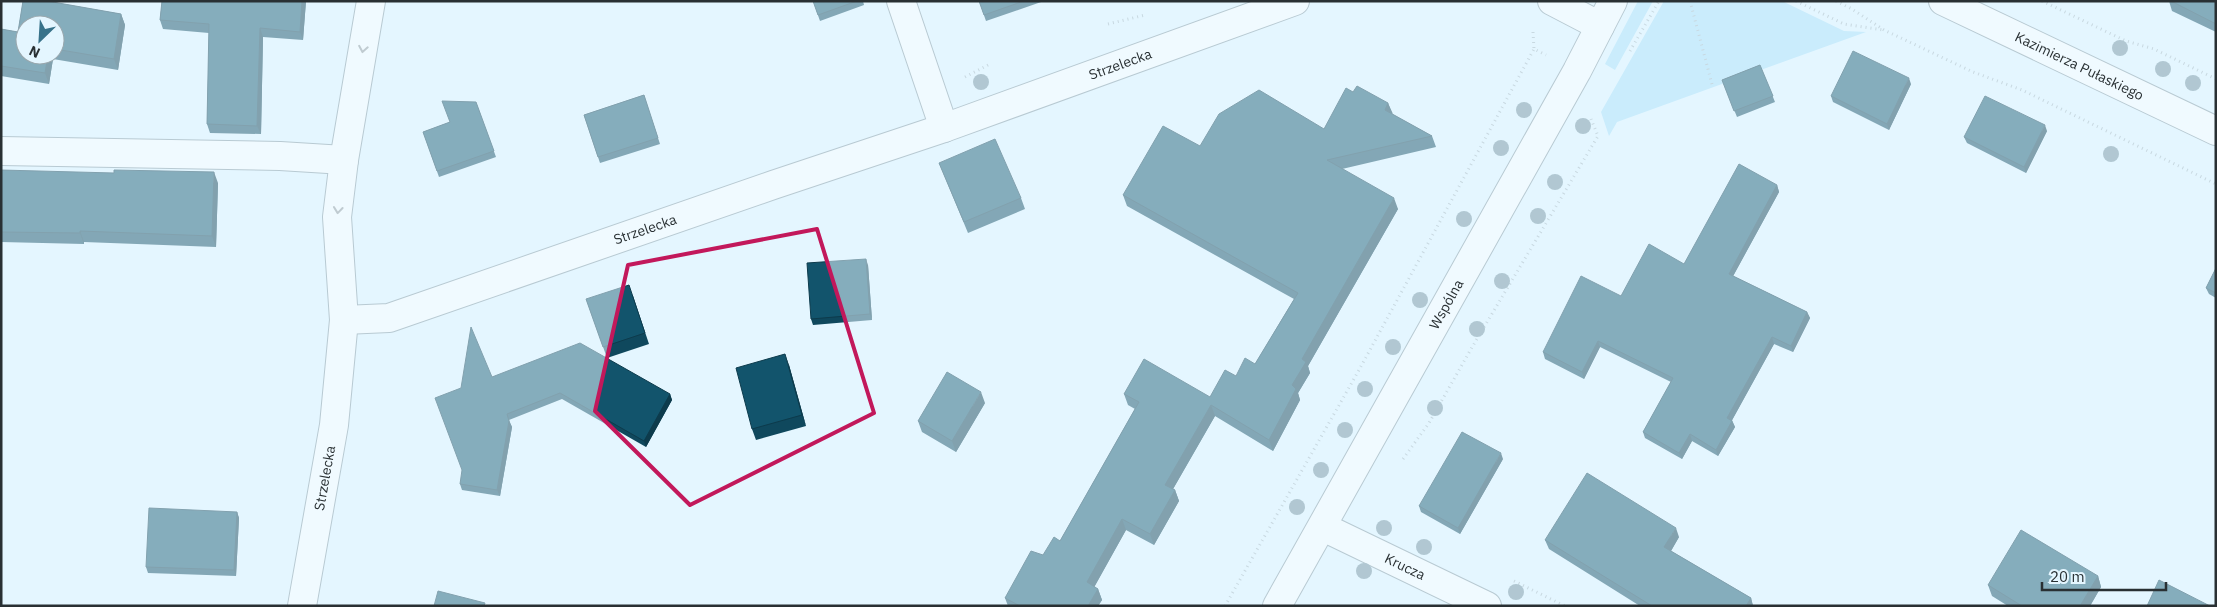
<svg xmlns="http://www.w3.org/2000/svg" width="2217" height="607" viewBox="0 0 2217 607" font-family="'IBM Plex Sans',sans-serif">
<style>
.green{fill:#aae0f9}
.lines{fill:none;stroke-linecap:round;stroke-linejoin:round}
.minor-casing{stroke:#84959d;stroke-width:30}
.path{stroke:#a7b5bc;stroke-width:3;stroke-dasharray:1 4;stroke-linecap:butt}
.minor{stroke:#fff;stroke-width:28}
.tree{fill:#738f9b}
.wall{fill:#0f485d;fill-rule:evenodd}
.shaded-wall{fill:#0d3b4c}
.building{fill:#12546c;stroke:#0d3b4c}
.oneway{stroke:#949899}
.marked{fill:none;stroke:#c2185b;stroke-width:4;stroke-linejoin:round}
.labels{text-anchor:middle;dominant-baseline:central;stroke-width:5;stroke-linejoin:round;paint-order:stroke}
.street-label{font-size:14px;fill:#293033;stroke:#e4f6ff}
</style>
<rect width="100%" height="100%" fill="#e4f6ff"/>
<path class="green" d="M1638,1h15l-38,69 -10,-6z
M1664,1h118l62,30 22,1 -249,90 -8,14 -8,-24z"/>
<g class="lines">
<g class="minor-casing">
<g id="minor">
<path d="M901,1l43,127"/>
<path d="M1552,1l48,25"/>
<path id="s1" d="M1943,1l273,130"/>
<path d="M1,151l279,5 64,4"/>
<path id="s2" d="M344,320l45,-2 384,-133 171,-57 351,-127"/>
<path id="s3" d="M1323,527l164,79"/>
<path id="s4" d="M302,606l32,-181 10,-105 -7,-103 7,-57 27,-159"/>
<path id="s5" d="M1277,606l300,-535 36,-70"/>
</g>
</g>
<path class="path" d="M1690,1l23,87
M1796,1l48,23 39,6
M1836,1l16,8 32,21 89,42 49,18 194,94
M2042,1l84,40 28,8 62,30
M1108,24l37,-9
M1533,32l1,17 12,6
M1630,51l29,-50
M965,77l25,-13
M1403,459l26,-36 42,-74 127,-213 -7,-17
M1514,581l51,25
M1225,606l134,-236 175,-321"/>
<use href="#minor" class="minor"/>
</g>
<g class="tree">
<circle cx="2120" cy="48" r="8"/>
<circle cx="2163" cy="69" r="8"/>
<circle cx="981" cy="82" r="8"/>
<circle cx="2193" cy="83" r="8"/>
<circle cx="1524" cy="110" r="8"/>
<circle cx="1583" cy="126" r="8"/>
<circle cx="1501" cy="148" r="8"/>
<circle cx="2111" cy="154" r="8"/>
<circle cx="1555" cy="182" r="8"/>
<circle cx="1538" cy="216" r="8"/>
<circle cx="1464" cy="219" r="8"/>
<circle cx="1502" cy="281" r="8"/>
<circle cx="1420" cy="300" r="8"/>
<circle cx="1477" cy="329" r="8"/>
<circle cx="1393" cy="347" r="8"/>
<circle cx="1365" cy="389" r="8"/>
<circle cx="1435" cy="408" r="8"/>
<circle cx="1345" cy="430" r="8"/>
<circle cx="1321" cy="470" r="8"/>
<circle cx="1297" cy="507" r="8"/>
<circle cx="1384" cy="528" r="8"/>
<circle cx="1424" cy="547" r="8"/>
<circle cx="1364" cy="571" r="8"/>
<circle cx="1516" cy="592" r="8"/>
</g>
<path class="wall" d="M23,1h24l74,13 4,11 -7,45 -65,-11 -4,25 -48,-8v-47l17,3zM25,25h30v30h-30z
M162,1h144l-3,39 -40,-3 -2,97 -51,-1 -3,-9 2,-91 -46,-4 -3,-9z
M813,1h50l1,4 -44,16z
M979,1h65l-58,20z
M2169,1h47v31l-44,-21z
M1760,65l15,37 -38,15 -15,-37z
M1911,84l-22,46 -56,-28 -2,-6z
M1353,92l35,11 4,11 40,22 4,11 -94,22 56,40 -90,157 2,7 -12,20 2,7 -27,51 -58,-35 -42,73 2,1 4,11 -25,44 -28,-15 -32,57 4,2 4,11 -4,6h-90l-3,-8 38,-43 17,-14 75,-132 -7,-4 -4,-11 86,3 26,-21 19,-12 39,-65 -167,-93 -4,-11 77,-49 124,-17z
M644,95l16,49 -60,19 -16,-48z
M476,102l20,55 -57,20 -16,-45 27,-10z
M2047,131l-21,42 -59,-30 -3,-6z
M939,163l82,35 4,11 -57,24z
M1,170l217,13 -2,64 -132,-5v2l-83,-2z
M1777,185l2,7 -46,84 74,36 3,6 -17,34 -19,-8 -42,76 3,7 -17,29 -26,-15 -10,18 -37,-21 -2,-6 28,-50 -71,-35 -16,32 -39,-20 -2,-7 78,-56 63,-32z
M868,265l4,55 -59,5 -2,-6z
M2216,268v30l-7,-4 -3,-6z
M633,296l16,48 -42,14 -21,-59z
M789,365l17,61 -50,14 -4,-11z
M492,377l178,17 2,6 -26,47 -84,-48 -53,21 3,7 -12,69 -38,-6 -2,-6z
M985,403l-29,49 -34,-20 -4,-11z
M1503,459l-43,75 -39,-22 -2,-6z
M237,512l2,6 -3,58 -88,-3 -2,-6z
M1679,537l-8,14 80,47 2,8h-113l-91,-57 -4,-9z
M2098,576l3,11 -11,19h-82l-16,-10 -4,-11z"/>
<path class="shaded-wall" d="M302,1h4l-3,39 -3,-8z
M121,14l4,11 -7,45 -4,-11z
M260,28l3,9 -2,97 -4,-8z
M48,55h4l1,4 -4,25 -4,-11z
M1909,78l2,6 -22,46 -2,-6z
M1388,103l5,11 -8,-4z
M2045,125l2,6 -21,42 -2,-6z
M214,172l4,11 -2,64 -4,-11z
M1777,185l2,7 -48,88 -2,-6z
M1394,198l4,11 -90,157 2,7 -12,20 2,7 -27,51 -4,-11 23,-55 10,-26z
M80,231l4,11v2l-4,-11z
M866,259l2,6 4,55 -2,-6z
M1807,312l3,6 -17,34 -2,-6z
M1772,337l2,7 -44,80 -3,-6z
M1598,341l2,6 -16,32 -2,-7z
M785,354l4,11 17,61 -4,-11z
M981,392l4,11 -29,49 -4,-11z
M670,394l2,6 -26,47 -2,-6z
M1211,405l4,11 -46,80 -4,-11z
M509,421l3,6 -12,69 -3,-6z
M1732,421l3,6 -17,29 -2,-6z
M1690,434l2,7 -10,18 -3,-6z
M1501,453l2,6 -43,75 -2,-6z
M1175,490l4,11 -25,44 -4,-11z
M237,512l2,6 -3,58 -2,-6z
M1122,519l4,11 -35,63 -4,-11z
M1676,528l3,9 -11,19 -4,-9z
M2098,576l3,11 -11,19h-10z
M1098,589l4,11 -4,6h-10z
M1751,598l2,8h-7z"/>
<path class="building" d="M23,1h24l74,13 -7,45 -59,-10v-24h-30v30h23l-3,18 -44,-7v-37l17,3z
M162,1h140l-2,31 -40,-4 -3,98 -50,-2 2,-100 -49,-4z
M813,1h44l-39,14z
M979,1h45l-40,14z
M2171,1h45v23z
M1853,51l56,27 -22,46 -56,-28z
M1760,65l13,31 -39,15 -12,-31z
M1357,86l31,17 -3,7 47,26 -105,24 67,38 -92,161 4,3 -14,23 4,4 -27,51 -58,-35 -46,80 10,5 -25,44 -28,-15 -35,63 11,7 -10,17h-68l-15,-8 26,-47 12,4 11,-18 6,4 79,-139 -15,-8 20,-35 66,38 15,-27 11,6 9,-18 10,6 43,-71 -175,-98 40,-69 37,20 19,-32 40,-24 65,39 22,-41 7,4z
M644,95l14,43 -60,19 -14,-42z
M1985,96l60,29 -21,42 -60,-30z
M442,101l34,1 18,49 -57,20 -14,-39 27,-10z
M995,139l26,59 -57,24 -25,-59z
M1739,164l38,21 -48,89 78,38 -16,34 -19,-9 -45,81 5,3 -16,29 -26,-16 -11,19 -36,-21 30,-54 -75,-37 -16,31 -39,-20 38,-76 40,20 28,-52 35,20z
M1,170l113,3v-3l100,2 -2,64 -132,-5v2l-79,-1z
M866,259l4,55 -59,5 -4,-56z
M2216,268v25l-10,-5z
M629,285l16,48 -42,14 -17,-48z
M471,327l21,50 88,-34 90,51 -26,47 -84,-48 -53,21 2,7 -12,69 -37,-6 2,-14 -27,-72 26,-10z
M785,354l17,61 -50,14 -16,-61z
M947,372l34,20 -29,49 -34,-20z
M1462,432l39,21 -43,75 -39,-22z
M1587,473l89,55 -12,19 87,51 -5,8h-94l-107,-66z
M149,508l88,4 -3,58 -88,-3z
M2021,530l77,46 -18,30h-58l-34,-21z
M2159,580l51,26h-63z
M438,591l47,12 -1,3h-50z"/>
<defs><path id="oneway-chevron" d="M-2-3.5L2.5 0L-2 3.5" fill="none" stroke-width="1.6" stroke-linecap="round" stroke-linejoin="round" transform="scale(1.25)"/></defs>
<g class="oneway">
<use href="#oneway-chevron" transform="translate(363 49) rotate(100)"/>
<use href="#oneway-chevron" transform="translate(338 210) rotate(96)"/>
</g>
<path d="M0 0H2217V607H0ZM817,229l57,184 -184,92 -95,-94 33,-146z" fill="#e4f6ff" fill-opacity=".55" fill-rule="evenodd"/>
<path class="marked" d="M817,229l57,184 -184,92 -95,-94 33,-146z"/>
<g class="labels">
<g class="street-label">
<text stroke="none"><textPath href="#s2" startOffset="819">Strzelecka</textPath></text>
<text stroke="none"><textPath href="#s1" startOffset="151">Kazimierza Pułaskiego</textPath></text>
<text stroke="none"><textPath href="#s2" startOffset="316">Strzelecka</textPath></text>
<text stroke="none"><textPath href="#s5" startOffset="346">Wspólna</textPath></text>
<text stroke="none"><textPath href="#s4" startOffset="130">Strzelecka</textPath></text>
<text stroke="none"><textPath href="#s3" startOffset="91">Krucza</textPath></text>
</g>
</g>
<rect width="2217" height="607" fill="none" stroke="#293033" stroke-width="5"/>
<g transform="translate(40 40) rotate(205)"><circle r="24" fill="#e4f6ff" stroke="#99a7ad"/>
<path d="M0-4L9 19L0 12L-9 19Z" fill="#37728a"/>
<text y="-8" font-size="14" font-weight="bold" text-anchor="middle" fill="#293033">N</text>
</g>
<path d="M2042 582v8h124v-8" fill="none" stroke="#293033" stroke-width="2.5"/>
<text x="2050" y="582" font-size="15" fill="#293033" stroke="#e4f6ff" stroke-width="4" paint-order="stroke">20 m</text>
</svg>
